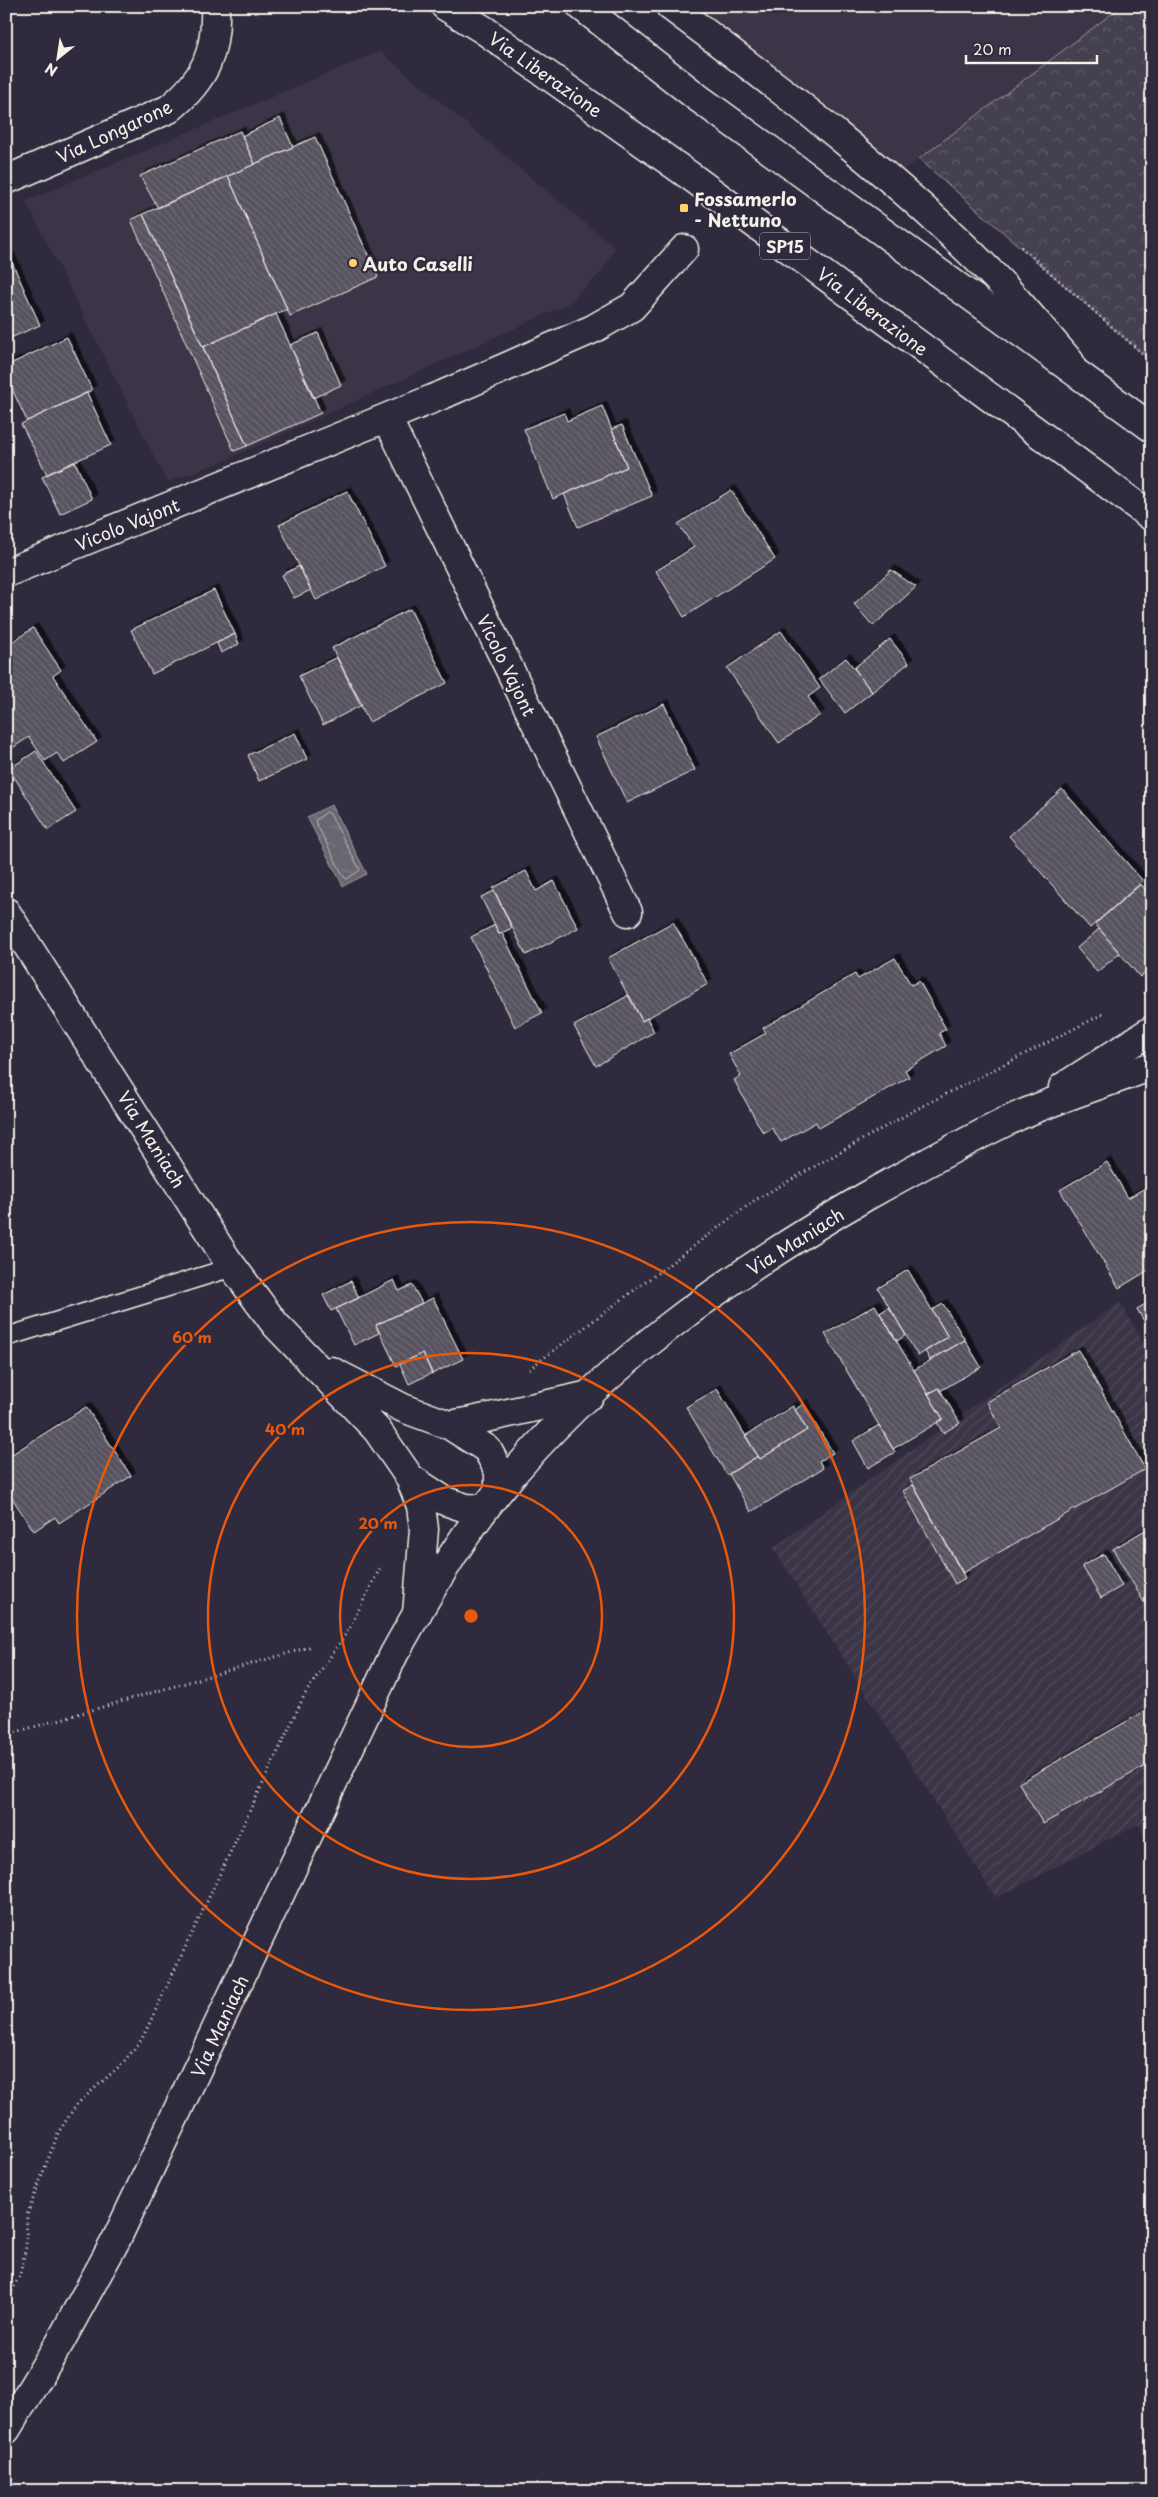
<svg xmlns="http://www.w3.org/2000/svg" width="1158" height="2497" viewBox="0 0 1158 2497" font-family="'Playpen Sans',sans-serif">
<style>
.built{fill:#3b3647}
.industrial{fill:url(#industrial-furrows)}
.forest{fill:url(#forest-crowns);stroke:#9c989c}
.water{fill:url(#water-ripples);stroke:#a19ea0}
.lines{fill:none;stroke-linecap:round;stroke-linejoin:round}
.shore{stroke:#bdb9b8;stroke-width:1}
.building{fill:url(#building-back-hatch);stroke:#f4f1e8;filter:url(#shadow)}
.service-casing{stroke:#f4f1e8;stroke-width:21}
.minor-casing{stroke:#f4f1e8;stroke-width:31}
.secondary-casing{stroke:#f4f1e8;stroke-width:31}
.primary-casing{stroke:#f4f1e8;stroke-width:31}
.path{stroke:#f4f1e8;stroke-width:3;stroke-dasharray:1 4;stroke-linecap:butt}
.service{stroke:#2f2a3d;stroke-width:18}
.minor{stroke:#2f2a3d;stroke-width:28}
.secondary{stroke:#2f2a3d;stroke-width:28}
.primary{stroke:#2f2a3d;stroke-width:28}
.ring{fill:none;stroke:#e8590c;stroke-width:2.5}
.poi-dot{fill:#ffd166;stroke:#2f2a3d;stroke-width:2}
.labels{text-anchor:middle;dominant-baseline:central;stroke-width:4.5;stroke-linejoin:round;paint-order:stroke}
.shield{fill:#2f2a3d;stroke:#b9b5b5;stroke-width:1}
.shield-label{font-size:16px;font-weight:bold;fill:#f4f1e8}
.street-label{font-size:18px;fill:#f4f1e8;stroke:#2f2a3d}
.poi-label{font-size:18px;font-weight:bold;fill:#f4f1e8;stroke:#2f2a3d;text-anchor:start}
.centre{fill:#e8590c;stroke:#2f2a3d;stroke-width:2.5}
.ring-label{font-size:15px;text-anchor:middle;font-weight:bold;fill:#e8590c;stroke:#2f2a3d;stroke-width:4.5;stroke-linejoin:round;paint-order:stroke}
</style>
<defs>
<pattern id="industrial-furrows" width="10" height="10" patternUnits="userSpaceOnUse" patternTransform="scale(1.25)"><rect width="10" height="10" fill="#3b3647"/><path d="M-1 1l2-2M0 10L10 0M9 11l2-2" fill="none" stroke="#4e4a59"/></pattern>
<pattern id="forest-crowns" width="20" height="18" patternUnits="userSpaceOnUse" patternTransform="scale(1.25)"><rect width="20" height="18" fill="#454050"/><path d="M2 6a3 3 0 1 1 6 0M12 15a3 3 0 1 1 6 0" fill="none" stroke="#605c69"/></pattern>
<pattern id="water-ripples" width="26" height="14" patternUnits="userSpaceOnUse" patternTransform="scale(1.25)"><rect width="26" height="14" fill="#6a6670"/><path d="M2 4q2-2 4 0t4 0M15 11q2-2 4 0t4 0" fill="none" stroke="#807c84"/></pattern>
<pattern id="building-back-hatch" width="6" height="6" patternUnits="userSpaceOnUse" patternTransform="scale(1.25)"><rect width="6" height="6" fill="#56525f"/><path d="M-1 5l2 2M0 0l6 6M5-1l2 2" fill="none" stroke="#6f6b76"/></pattern>
<filter id="shadow"><feDropShadow dx="4.5" dy="-4.5" stdDeviation="0" flood-color="#0009"/></filter>
</defs>
<rect width="100%" height="100%" fill="#2f2a3d"/>
<filter id="ink" filterUnits="userSpaceOnUse"><feTurbulence type="fractalNoise" baseFrequency=".02" numOctaves="2"/><feDisplacementMap in="SourceGraphic" scale="10" xChannelSelector="R" yChannelSelector="G"/><feConvolveMatrix kernelMatrix="1 2 1 2 8 2 1 2 1" color-interpolation-filters="sRGB"/></filter>
<g filter="url(#ink)">
<path class="built" d="M670,6h452l-203,153 -29,20z
M380,51l235,197 -14,25 -35,32 -340,155 -59,22 -141,-281z"/>
<path class="industrial" d="M1120,1302l32,55v492l-14,-25 -142,74 -223,-350z"/>
<path class="forest" d="M1122,6h30v356l-233,-203z"/>
<path class="water" d="M331,805l36,69 -24,12 -36,-69z"/>
<g class="lines">
<path class="shore" d="M327,812l3,2 30,56 -13,9 -3,-2 -29,-56z"/>
</g>
<path class="building" d="M280,118l13,29 -38,17 -13,-28z
M240,131l15,33 -97,44 -18,-32z
M315,137l63,140 -88,39 -62,-140z
M228,176l59,133 -84,38 -60,-133z
M143,214l104,232 -13,5 -103,-231z
M6,249l34,76 -34,15z
M276,314l45,99 -74,33 -44,-99z
M318,333l23,52 -28,13 -23,-53z
M67,337l25,53 -65,31 -21,-45v-10z
M87,393l24,52 -64,29 -26,-50z
M602,406l25,61 -74,32 -29,-70 40,-16 3,8z
M622,425l30,71 -74,31 -14,-33 63,-27 -15,-38z
M75,462l17,37 -32,15 -18,-37z
M731,490l44,69 -91,58 -28,-46 38,-24 -16,-23z
M347,491l38,75 -69,34 -37,-75z
M299,566l12,24 -17,8 -12,-23z
M891,570l25,17 -43,39 -19,-22z
M214,590l21,44 -83,40 -21,-44z
M410,609l37,74 -78,39 -37,-74z
M33,628l28,42 -8,6 44,66 -33,21 -7,-10 -12,8 -16,-24 -21,14 -2,-4v-101z
M781,631l39,57 -12,9 12,18 -41,28 -52,-75z
M235,634l4,10 -18,9 -4,-10z
M890,639l19,24 -37,29 -18,-24z
M337,657l25,48 -39,20 -24,-49z
M846,658l26,34 -27,21 -26,-34z
M664,704l31,66 -68,33 -31,-66z
M295,733l12,26 -48,22 -11,-26z
M36,751l40,61 -28,18 -39,-61z
M1062,789l81,92 -53,47 -81,-92z
M526,871l10,20 18,-10 24,47 -52,27 -33,-67z
M1141,884l11,13v70l-12,10 -45,-53z
M494,891l18,37 -13,6 -18,-37z
M673,922l35,62 -66,37 -34,-63z
M495,925l4,9 3,-1 40,80 -27,14 -44,-90z
M1099,929l21,24 -23,19 -20,-24z
M895,958l16,27 8,-4 27,48 -7,4 7,13 -41,24 4,7 -90,51 -3,-6 -35,20 -9,-14 -9,5 -29,-53 7,-4 -12,-22 37,-21 -3,-5 92,-54 3,5z
M629,995l13,26 5,-3 7,14 -58,34 -22,-40z
M1107,1162l21,36 22,-13 2,4v79l-33,20 -59,-98z
M908,1270l40,67 -30,19 -40,-68z
M394,1280l5,11 13,-6 10,18 -46,22 3,8 -25,12 -18,-36z
M351,1281l8,17 -28,13 -8,-16z
M433,1298l30,61 -31,15 -9,-21 -27,13 -20,-41z
M1152,1300v35l-15,-26z
M943,1304l22,36 -35,20 -5,-9 23,-14 -16,-27z
M875,1305l68,114 -50,30 -68,-115z
M889,1307l17,28 -9,6 -17,-28z
M965,1340l16,27 -41,24 -1,-3 -11,6 -14,-24z
M1078,1350l67,119 -182,104 -53,-94 91,-51 -14,-26z
M423,1353l9,20 -23,11 -9,-20z
M939,1388l21,35 -17,10 -6,-11 6,-3 -15,-25z
M717,1389l41,67 -31,19 -41,-68z
M803,1404l30,49 -14,8 4,7 -72,44 -22,-38 29,-18 2,3 47,-29 -12,-20z
M793,1406l14,24 -47,29 -15,-23z
M86,1407l45,69 -72,47 -4,-6 -21,14 -28,-42v-31z
M879,1425l16,27 -27,16 -15,-27z
M913,1485l52,93 -10,6 -52,-93z
M1152,1526v90l-39,-67z
M1104,1554l18,32 -21,12 -19,-32z
M1152,1707v55l-109,62 -24,-41z"/>
<g class="lines">
<g class="service-casing">
<path id="service" d="M6,1337l227,-70"/>
</g>
<g class="minor-casing">
<path id="minor" d="M670,6c114,85 228,172 328,274 25,26 48,54 72,82
M6,180l163,-71c36,-29 48,-56 46,-103
M387,418l241,494
M6,573l436,-178 151,-66 39,-22 52,-58
M6,912l220,346 49,66 102,106 33,48 35,23 21,7 18,1
M331,1371l72,37 46,17 38,24 12,22v19
M449,1425l23,-4 118,-26
M410,1478l11,28 3,23 -7,85"/>
</g>
<g class="secondary-casing">
<path id="secondary" d="M1063,1087l89,-57
M6,2430l54,-88 56,-102 278,-586c31,-55 64,-113 104,-162 99,-124 231,-216 367,-295 50,-28 100,-56 153,-81 43,-19 89,-33 134,-50"/>
</g>
<g class="primary-casing">
<path id="primary" d="M445,6l39,24 209,148 459,339
M581,6l116,91 455,331"/>
</g>
<path class="path" d="M1021,247l131,115
M1144,993l8,-5
M529,1369l226,-169 158,-89 190,-97
M6,1735l307,-89
M6,2305l14,-31 6,-27 1,-32 31,-82 19,-29 45,-40 20,-25 163,-345 44,-65 32,-63"/>
<use href="#service" class="service"/>
<use href="#minor" class="minor"/>
<use href="#secondary" class="secondary"/>
<use href="#primary" class="primary"/>
</g>
</g>
<g class="ring">
<circle cx="471" cy="1616" r="131"/>
<circle cx="471" cy="1616" r="263"/>
<circle cx="471" cy="1616" r="394"/>
</g>
<g class="poi-dot">
<rect x="679" y="203" width="10" height="10" rx="2.5"/>
<circle cx="353" cy="263" r="5"/>
</g>
<g class="labels">
<rect class="shield" x="760" y="232.5" width="50" height="27" rx="4"/>
<g class="shield-label">
<text x="785" y="246">SP15</text>
</g>
<g class="street-label">
<text transform="translate(546 74) rotate(35)">Via Liberazione</text>
<text transform="translate(114 131) rotate(-25)">Via Longarone</text>
<text transform="translate(873 311) rotate(37)">Via Liberazione</text>
<text transform="translate(127 524) rotate(-22)">Vicolo Vajont</text>
<text transform="translate(507 665) rotate(64)">Vicolo Vajont</text>
<text transform="translate(152 1139) rotate(58)">Via Maniach</text>
<text transform="translate(795 1241) rotate(-32)">Via Maniach</text>
<text transform="translate(219 2026) rotate(-65)">Via Maniach</text>
</g>
<g class="poi-label">
<text x="694" y="198">Fossamerlo<tspan x="694" dy="21">- Nettuno</tspan></text>
<text x="363" y="263">Auto Caselli</text>
</g>
</g>
<circle cx="471" cy="1616" r="8" class="centre"/>
<g class="ring-label">
<text x="192" y="1343">60 m</text>
<text x="285" y="1435">40 m</text>
<text x="378" y="1529">20 m</text>
</g>
<rect width="1158" height="2497" fill="none" stroke="#2f2a3d" stroke-width="25"/>
<rect x="12" y="12" width="1133" height="2472" fill="none" stroke="#f4f1e8" stroke-width="2" filter="url(#ink)"/>
<g transform="translate(58 58) rotate(210)" stroke="#2f2a3d" stroke-width="4" paint-order="stroke">
<path d="M0-4L9 19L0 12L-9 19Z" fill="#f4f1e8"/>
<text y="-8" font-size="14" font-weight="bold" text-anchor="middle" fill="#f4f1e8">N</text>
</g>
<path d="M966 55v8h131v-8" fill="none" stroke="#f4f1e8" stroke-width="2.5"/>
<text x="973" y="55" font-size="15" fill="#f4f1e8" stroke="#2f2a3d" stroke-width="4" paint-order="stroke">20 m</text>
</svg>
